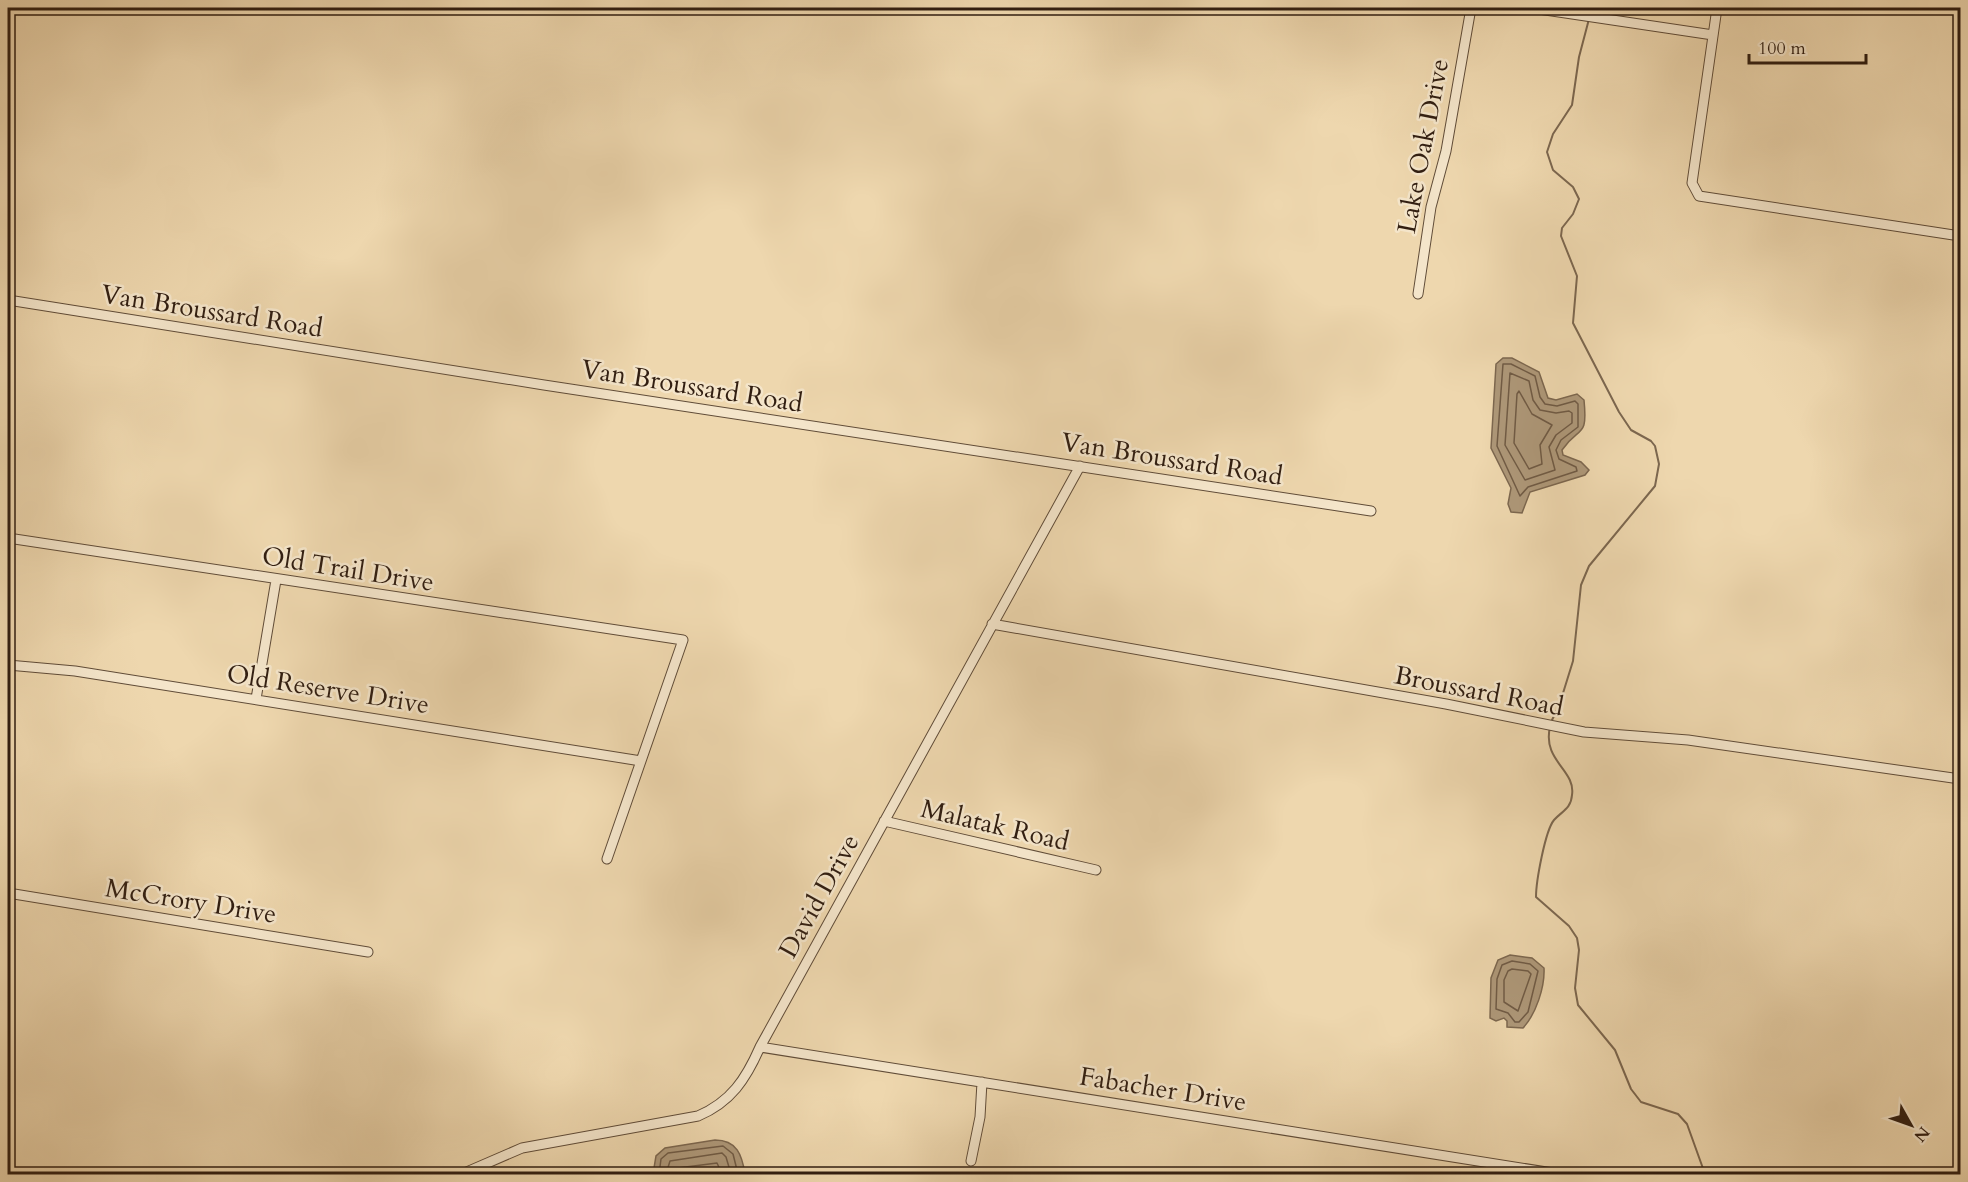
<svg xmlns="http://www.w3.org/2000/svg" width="1968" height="1182" viewBox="0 0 1968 1182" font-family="Cardo,serif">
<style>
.water{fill:#ae9879;stroke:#7c674f;stroke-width:1.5}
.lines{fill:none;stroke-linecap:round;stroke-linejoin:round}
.shore{stroke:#705b45;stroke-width:1.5}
.stream{stroke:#7c674f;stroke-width:2}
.street-casing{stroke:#604c38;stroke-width:11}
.street{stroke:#f4e5ca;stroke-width:9}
.labels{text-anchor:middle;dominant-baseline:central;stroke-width:5;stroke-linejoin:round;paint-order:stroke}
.street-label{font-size:26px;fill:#311e11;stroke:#f4e5ca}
</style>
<rect width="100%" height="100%" fill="#eed7ae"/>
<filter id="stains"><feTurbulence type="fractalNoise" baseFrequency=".00333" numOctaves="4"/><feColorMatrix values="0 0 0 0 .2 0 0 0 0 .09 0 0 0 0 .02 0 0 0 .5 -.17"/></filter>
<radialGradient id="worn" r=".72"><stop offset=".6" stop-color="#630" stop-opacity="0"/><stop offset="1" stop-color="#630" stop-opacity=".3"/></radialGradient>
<path class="water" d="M1503,358h9l27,14 9,26 8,2 21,-6 7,6c4,40 -5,25 -22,50l1,5 18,7 8,8 -4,5 -55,17 -8,21 -11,-1 -3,-8 3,-16 -20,-40 5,-84z
M1510,955l22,3 12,10c1,19 -8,46 -21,60l-16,-1v-6l-3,-3 -8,3 -6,-3 1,-40 7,-18z
M715,1140c22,0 27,15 30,34h-92l3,-18 9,-8z"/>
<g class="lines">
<path class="shore" d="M1503,364h8l24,12 5,21 5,7 12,2 18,-5 3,3v23l-17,13 -5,10 3,9 17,8 1,4 -49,16 -8,9 -23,-50z
M1510,373l19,8 4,19 7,10 16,3 13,-2 3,2v10l-16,12 -7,12 6,23 -30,10 -20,-35z
M1519,391l13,23 20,11 -12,20 2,19 -13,5 -15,-26 3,-49z
M1512,961l18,3 8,7 -10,41 -9,10h-4l-7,-9 -12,-4 1,-30 5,-14z
M1512,969l16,2 3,3 -13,37 -14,-9v-22l4,-9z
M659,1174l2,-15 7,-6 55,-7 10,8 5,20
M666,1174l4,-13 52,-8 4,4 5,17
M675,1174l3,-6 39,-5 5,11"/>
<path class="stream" d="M1551,722l8,-16 14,-45 8,-76 8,-19 66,-80 4,-22 -4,-18 -4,-5 -20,-11 -12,-18 -46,-89 4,-47 -16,-40 1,-8 11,-14 6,-15 -6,-12 -20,-17 -6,-18 6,-18 19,-29 7,-48 10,-38
M1550,727c-8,34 26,43 22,68 -1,14 -10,16 -18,25 -9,11 -18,62 -18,77l33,29 8,12 2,12 -4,38 3,17 37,45 16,39 10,13 37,12 9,10 18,50"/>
<g class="street-casing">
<path id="street" d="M1532,8l181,27
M1717,8l-25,175 7,13 261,40
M1418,294l13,-87 15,-56 25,-143
M8,300l536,85 827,126
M8,538l675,102 -76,219
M992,624l454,80 138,28 104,8 272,39
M8,665l67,6 566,90
M256,699l20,-119
M884,821l212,49
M8,893l360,59
M760,1047l799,127
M971,1161l9,-44 2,-35
M462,1174l60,-26 176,-32c33,-14 48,-37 62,-69l320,-581"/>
</g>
<use href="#street" class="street"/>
</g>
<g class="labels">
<g class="street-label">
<text transform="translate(1423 146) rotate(-79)">Lake Oak Drive</text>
<text transform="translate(212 311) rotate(9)">Van Broussard Road</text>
<text transform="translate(692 386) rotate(9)">Van Broussard Road</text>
<text transform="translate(1172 459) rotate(9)">Van Broussard Road</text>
<text transform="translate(348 569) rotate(9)">Old Trail Drive</text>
<text transform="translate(328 689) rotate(9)">Old Reserve Drive</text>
<text transform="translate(1479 691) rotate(11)">Broussard Road</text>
<text transform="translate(995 825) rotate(13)">Malatak Road</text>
<text transform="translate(819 896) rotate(-61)">David Drive</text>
<text transform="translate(191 901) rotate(9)">McCrory Drive</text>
<text transform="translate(1163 1089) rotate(9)">Fabacher Drive</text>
</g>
</g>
<rect width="1968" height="1182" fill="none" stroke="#eed7ae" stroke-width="30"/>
<rect x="9" y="9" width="1950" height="1164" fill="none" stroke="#311e11" stroke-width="3"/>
<rect x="15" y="15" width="1938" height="1152" fill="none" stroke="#311e11" stroke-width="1.5"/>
<g transform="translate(1911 1125) rotate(130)" stroke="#f4e5ca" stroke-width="4.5" paint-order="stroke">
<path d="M0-4.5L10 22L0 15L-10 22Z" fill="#311e11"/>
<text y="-9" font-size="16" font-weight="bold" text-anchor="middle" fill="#311e11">N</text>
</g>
<path d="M1749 54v9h117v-9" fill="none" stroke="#311e11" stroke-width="3"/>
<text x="1758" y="54" font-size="18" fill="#311e11" stroke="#f4e5ca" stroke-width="4.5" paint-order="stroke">100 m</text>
<rect width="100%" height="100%" filter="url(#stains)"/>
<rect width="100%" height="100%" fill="url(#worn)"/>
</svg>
